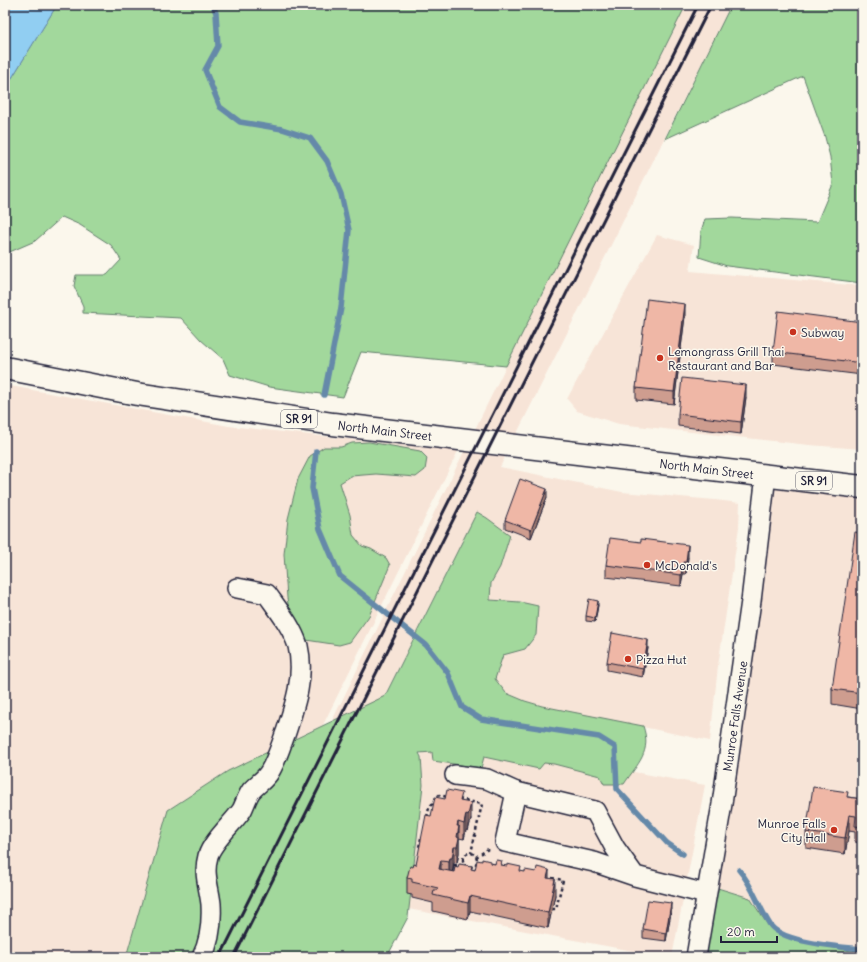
<svg xmlns="http://www.w3.org/2000/svg" width="867" height="962" viewBox="0 0 867 962" font-family="Delius,sans-serif">
<style>
.built{fill:#f7e4d7}
.green{fill:#a2d89c;stroke:#627d6c}
.water{fill:#91cef2;stroke:#6589a9}
.lines{fill:none;stroke-linecap:round;stroke-linejoin:round}
.stream{stroke:#6589a9;stroke-width:5.5}
.minor-casing{stroke:#22223b;stroke-width:22}
.major-casing{stroke:#22223b;stroke-width:25}
.path{stroke:#22223b;stroke-width:2.5;stroke-dasharray:3 3;stroke-linecap:butt}
.minor{stroke:#fbf7ec;stroke-width:19}
.major{stroke:#fbf7ec;stroke-width:22}
.rail{stroke:#22223b;stroke-width:3}
.wall{fill:#ce9d8f;stroke:#22223b}
.shaded-wall{fill:#a78074;stroke:#22223b}
.building{fill:#efb7a6;stroke:#22223b}
.poi-dot{fill:#c8321e;stroke:#fbf7ec;stroke-width:1.5}
.labels{text-anchor:middle;dominant-baseline:central;stroke-width:3;stroke-linejoin:round;paint-order:stroke}
.shield{fill:#fbf7ec;stroke:#636270;stroke-width:1}
.shield-label{font-size:11px;font-weight:bold;fill:#22223b}
.poi-label{font-size:12px;fill:#22223b;stroke:#fbf7ec;text-anchor:start}
.street-label{font-size:12px;fill:#22223b;stroke:#fbf7ec}
</style>
<rect width="100%" height="100%" fill="#fbf7ec"/>
<filter id="ink" filterUnits="userSpaceOnUse"><feTurbulence type="fractalNoise" baseFrequency=".025" numOctaves="2"/><feDisplacementMap in="SourceGraphic" scale="8" xChannelSelector="R" yChannelSelector="G"/><feConvolveMatrix kernelMatrix="1 2 1 2 8 2 1 2 1" color-interpolation-filters="sRGB"/></filter>
<g filter="url(#ink)">
<path class="built" d="M686,5h45l-231,462 122,25 93,8 25,3 -1,24 -21,139 -8,75 -168,-35 -17,-5 -19,-8 -11,-14 8,-24 22,-6 11,-14 2,-29 -18,-4 -30,-2 1,-17 9,-16 10,-32 -23,-17 -10,-6 -215,428 -30,-15 274,-559z
M657,235l37,10 -4,26 172,15v163l-53,-4 -190,-21 -42,-13 -10,-12z
M5,385l224,41 229,25 -135,274 -95,46 -60,39 -42,147h-121z
M766,475l96,12v466l-49,-9 -33,-11 -11,-6 -19,-29 -37,-12z
M426,734l279,51 -33,172h-7l-278,-52z"/>
<path class="green" d="M57,5h629l-180,361 -145,-14 -18,45 -74,-10 -39,-12 -7,-16 -22,-19 -20,-22 -98,-5v-7l-9,-20 2,-11h31l14,-15 -10,-15 -31,-20 -18,-8 -27,24 -30,13v-165z
M731,5h131v278l-135,-17 -28,-9 2,-26 4,-12 27,-1 85,4 16,-38 -3,-27 -5,-20 -22,-61 -138,63z
M369,442l51,9 7,7 -2,12 -9,7 -40,-3 -25,2 -11,7 10,32 3,20 9,11 9,3 15,9 4,7 -21,51 -19,26 -11,3 -33,-5 -14,-14 -5,-28 -3,-44 4,-35 10,-40 12,-23 14,-9h17l11,-4z
M477,512l10,6 23,17 -10,32 -9,16 -1,17 30,2 18,4 -2,29 -11,14 -22,6 -8,24 11,14 19,8 17,5 101,20c9,26 -5,37 -19,58h-20l-4,-8 -46,-12 -10,-1 -5,6 -55,-12 -3,11 -48,-7 -1,-9 -13,1 2,4 2,28 -15,132 -21,40h-261l42,-147 60,-39 157,-75z
M708,885l42,13 19,29 11,6 33,11 49,9v4h-166z"/>
<path class="water" d="M5,5h52l-52,84z"/>
<g class="lines">
<path class="stream" d="M213,5l3,8 2,33 -13,24 15,37 20,15 42,7 28,9 17,23 14,33 8,36 -8,78 -17,87
M316,451l-4,37 8,41 20,47 86,69 22,28 14,34 19,12 118,18 16,10 2,42 50,54 16,11
M739,870c15,17 20,39 32,56 14,17 70,21 91,23"/>
<g class="minor-casing">
<g id="minor">
<path d="M455,775l32,4 29,13"/>
<path d="M635,876l-20,-28 -20,-37 -79,-19 -11,50 89,20 41,14 71,18"/>
<path d="M202,957c8,-16 10,-35 9,-53 -2,-18 -8,-30 -3,-48 4,-14 25,-33 34,-46 3,-6 5,-13 9,-19 6,-7 15,-12 19,-20 7,-12 11,-26 16,-39 9,-27 19,-56 12,-86 -6,-19 -19,-35 -31,-52l-30,-6"/>
<path id="s1" d="M696,957l26,-153 29,-203 15,-126"/>
</g>
</g>
<g class="major-casing">
<g id="major">
<path id="s2" d="M5,368l132,26 196,30 529,63"/>
</g>
</g>
<path class="path" d="M459,799l23,5 -11,49
M427,817l2,-9 10,-13 9,2
M421,838l-2,9 3,1
M463 860a7 7 0 1 1 14 0a7 7 0 1 1-14 0Z
M476,857l12,-8
M454,865h7
M546,877l17,3 -7,29h-4"/>
<use href="#minor" class="minor"/>
<use href="#major" class="major"/>
<path class="rail" d="M220,957l478,-952
M234,957l477,-952"/>
</g>
<path class="wall" d="M685,316l-11,88 -38,-4v-12z
M862,322v53l-89,-11v-12z
M746,397l-5,37 -63,-8v-12z
M547,497l-16,41 -26,-10v-8z
M862,533v176l-30,-5v-15z
M688,557l-2,17h-3l-2,12 -75,-9v-12z
M598,605l-3,17 -9,-1v-5z
M648,648l-5,29 -36,-7v-8z
M848,797l14,2v44l-7,-1v-10l-6,-1 -4,23 -39,-6v-16z
M445,799l17,2 9,18 -3,12 -2,-1 -2,9 -5,-1v15l-2,10 -3,-1 -1,10 19,-3 3,1 15,-7 12,2 19,7 28,6 6,17 -7,33 -78,-17 -2,8 -35,-8v-8l-21,-5v-3l-5,-1v-16l6,-11 3,-2 15,-49z
M671,912l-5,29 -23,-3v-9z"/>
<path class="shaded-wall" d="M685,304v12l-11,88v-12z
M746,385v12l-5,37v-12z
M547,489v8l-16,41v-8z
M688,545v12l-2,17v-12z
M683,562v12l-2,12v-11z
M598,601v4l-3,17v-4z
M648,640v8l-5,29v-8z
M471,803v16l-3,12v-16z
M466,814v16l-2,9v-15z
M849,815v16l-4,23v-16z
M458,822v12l1,-8v27l-2,10v-37z
M454,847v15l-2,12v-16z
M450,858v15l-1,4v-16z
M441,860v15l-2,-6z
M549,870v15l-2,-7z
M555,879v16l-7,33v-15z
M470,896v15l-2,8v-16z
M671,903v9l-5,29v-8z"/>
<path class="building" d="M647,299l38,5 -11,88 -38,-4z
M778,311l84,11v41l-89,-11z
M682,378l64,7 -5,37 -63,-8z
M520,479l27,10 -16,41 -26,-10z
M855,532l7,1v160l-30,-4z
M610,538l31,4v-3l47,6 -2,17h-3l-2,13 -75,-10z
M589,599l9,2 -3,17 -9,-2z
M612,633l36,7 -5,29 -36,-7z
M813,787l35,5 -1,5 15,2v28l-7,-1 1,-10 -7,-1 -4,23 -39,-6z
M447,790l15,3 -2,8 11,2 -3,12 -2,-1 -2,10 -6,-2 -1,4h2l-2,11 2,1 -2,9h-3l-2,11h-2l-1,3 -8,-1 -2,9 15,3 1,-6 3,1 1,-3 13,2 -1,3 4,1 2,-10 5,1v-2l8,2v2l5,1 1,-4 6,1 -1,4 6,1v-2l14,3 -1,4 5,1v-2l11,2 1,-5 12,3 -2,8 8,1 -7,34 -78,-17 -2,7 -35,-8 1,-5h3l1,-2 -26,-6v-3l-5,-1 3,-12 3,1 1,-3 2,1 10,-50 5,1 4,-19 10,2z
M648,900l23,3 -5,30 -23,-4z"/>
</g>
<g class="poi-dot">
<circle cx="793" cy="332" r="4"/>
<circle cx="660" cy="358" r="4"/>
<circle cx="647" cy="565" r="4"/>
<circle cx="628" cy="659" r="4"/>
<circle cx="834" cy="830" r="4"/>
</g>
<g class="labels">
<g class="shield">
<rect x="281" y="410" width="36" height="18" rx="3"/>
<rect x="796" y="472" width="36" height="18" rx="3"/>
</g>
<g class="shield-label">
<text x="299" y="419">SR 91</text>
<text x="814" y="481">SR 91</text>
</g>
<g class="poi-label">
<text x="801" y="332">Subway</text>
<text x="668" y="351">Lemongrass Grill Thai<tspan x="668" dy="14">Restaurant and Bar</tspan></text>
<text x="655" y="565">McDonald's</text>
<text x="636" y="659">Pizza Hut</text>
<text x="826" y="823" text-anchor="end">Munroe Falls<tspan x="826" dy="14">City Hall</tspan></text>
</g>
<g class="street-label">
<text stroke="none"><textPath href="#s2" startOffset="385">North Main Street</textPath></text>
<text stroke="none"><textPath href="#s2" startOffset="709">North Main Street</textPath></text>
<text stroke="none"><textPath href="#s1" startOffset="244">Munroe Falls Avenue</textPath></text>
</g>
</g>
<rect width="867" height="962" fill="none" stroke="#fbf7ec" stroke-width="20"/>
<rect x="10" y="10" width="847" height="942" fill="none" stroke="#22223b" stroke-width="1.5" filter="url(#ink)"/>
<path d="M721 936v6h56v-6" fill="none" stroke="#22223b" stroke-width="2"/>
<text x="727" y="936" font-size="12" fill="#22223b" stroke="#fbf7ec" stroke-width="3" paint-order="stroke">20 m</text>
</svg>
